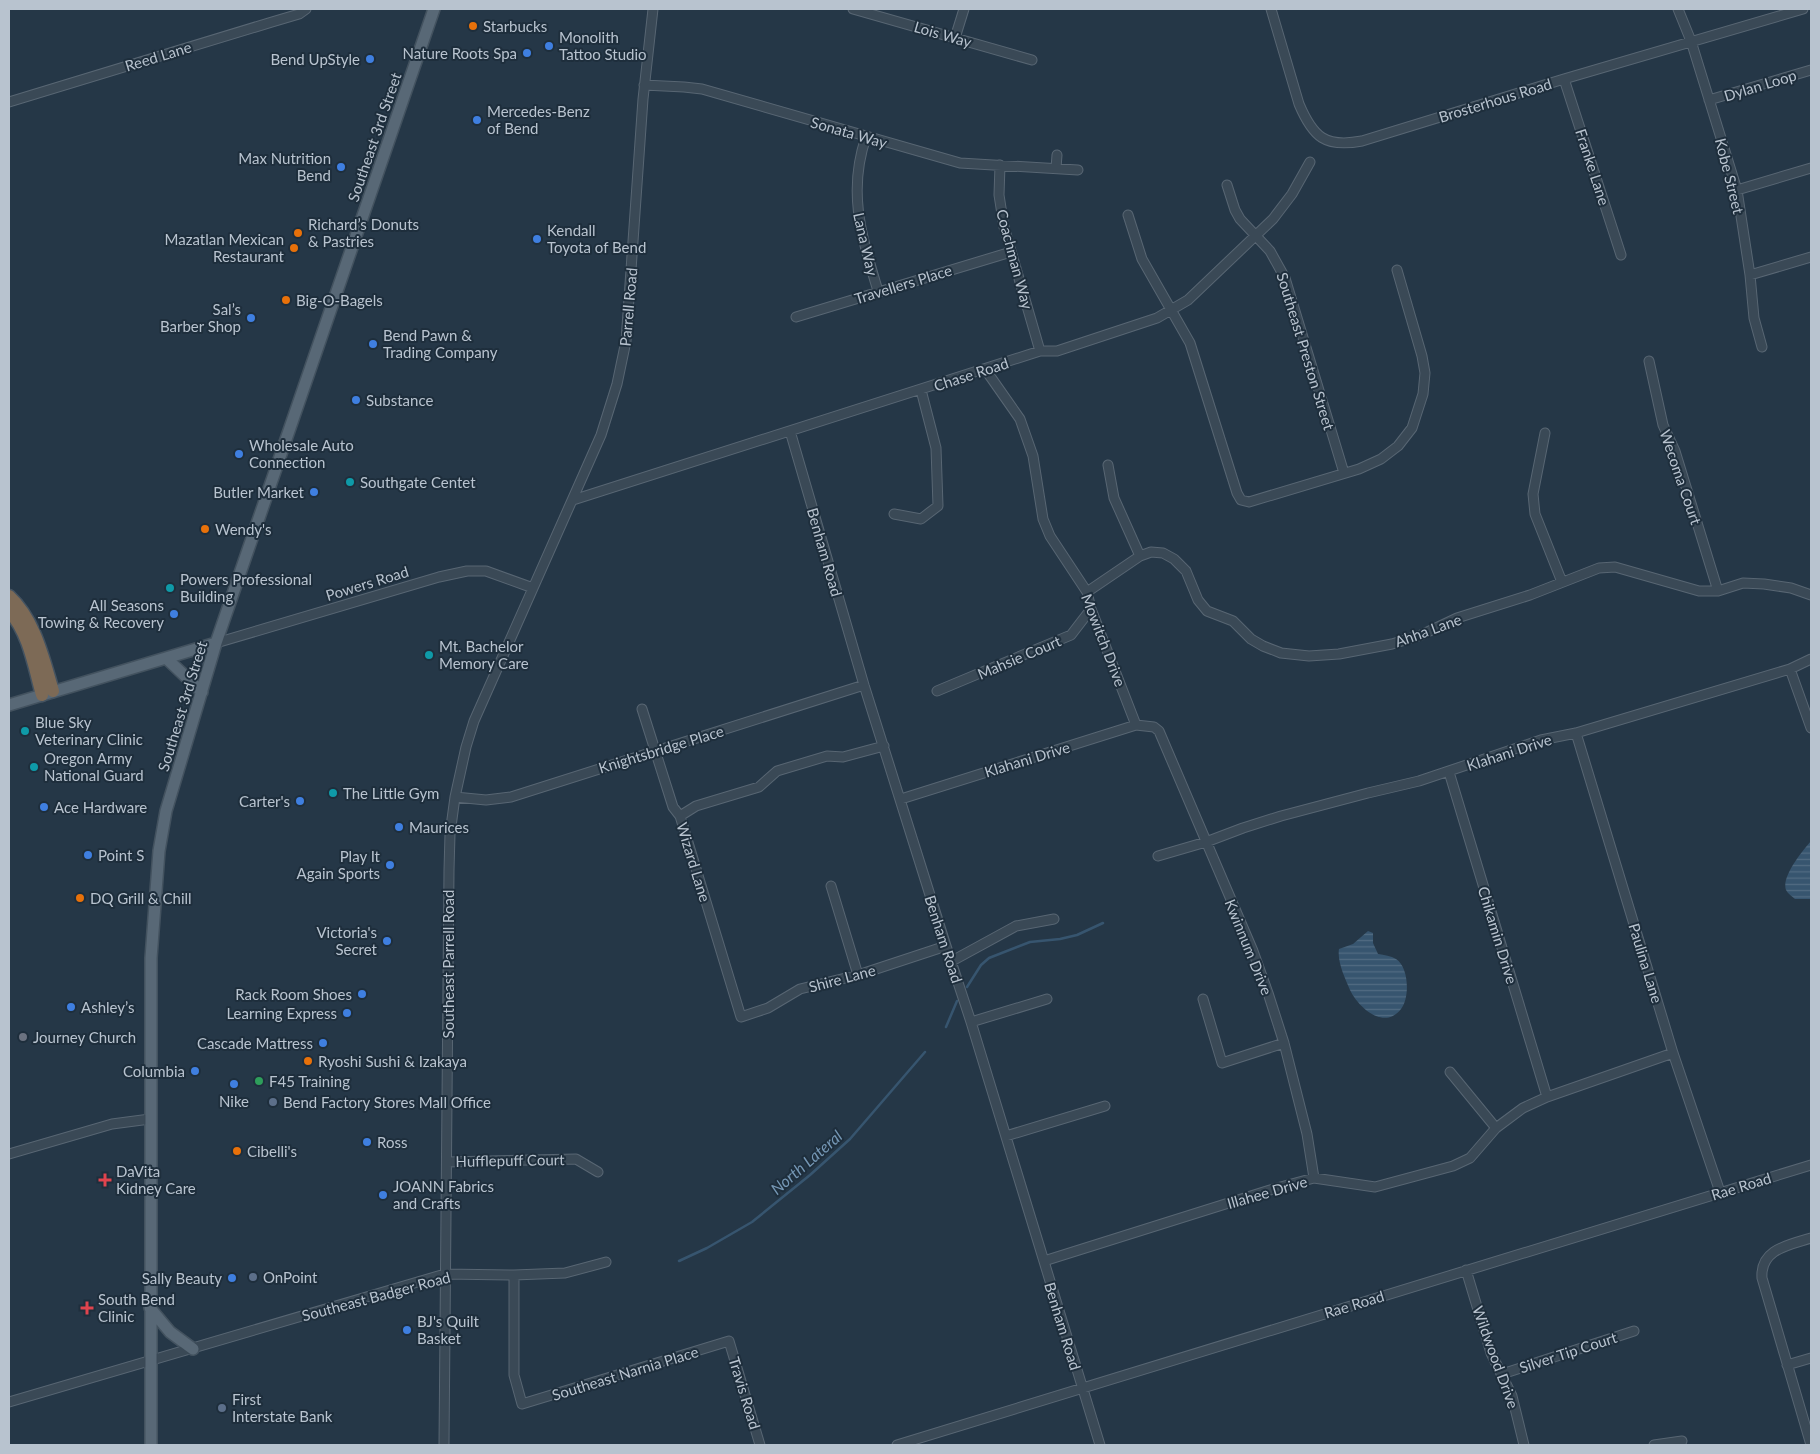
<svg xmlns="http://www.w3.org/2000/svg" width="1820" height="1454" viewBox="0 0 1820 1454" font-family="Lato,sans-serif">
<style>
.water{fill:url(#water-rules)}
.lines{fill:none;stroke-linecap:round;stroke-linejoin:round}
.stream{stroke:#37556f;stroke-width:2.5}
.minor-casing{stroke:#586673;stroke-width:11}
.major-casing{stroke:#43525f;stroke-width:14}
.highway-casing{stroke:#445361;stroke-width:15}
.minor{stroke:#3a4956;stroke-width:9}
.major{stroke:#586876;stroke-width:11}
.highway{stroke:#7d6a56;stroke-width:12}
.food-dot{fill:#e8710a;stroke:#1e2e3c;stroke-width:2}
.shop-dot{fill:#3f7fe0;stroke:#1e2e3c;stroke-width:2}
.culture-dot{fill:#0f9aa8;stroke:#1e2e3c;stroke-width:2}
.worship-dot{fill:#6b7280;stroke:#1e2e3c;stroke-width:2}
.leisure-dot{fill:#2e9e5b;stroke:#1e2e3c;stroke-width:2}
.service-dot{fill:#5c6f8a;stroke:#1e2e3c;stroke-width:2}
.health-dot{fill:#e0444e;stroke:#1e2e3c;stroke-width:2}
.labels{text-anchor:middle;dominant-baseline:central;stroke-width:4;stroke-linejoin:round;paint-order:stroke}
.poi-label{font-size:15px;fill:#b8c3cf;stroke:#1e2e3c;text-anchor:start}
.street-label{font-size:15px;fill:#b8c3cf;stroke:#1e2e3c}
.water-label{font-size:16px;font-style:italic;fill:#7597b5;stroke:#1e2e3c}
</style>
<defs>
<pattern id="water-rules" width="6" height="5" patternUnits="userSpaceOnUse" patternTransform="scale(1.25)"><rect width="6" height="5" fill="#37556f"/><path d="M0 2.5h6" fill="none" stroke="#526c82"/></pattern>
</defs>
<rect width="100%" height="100%" fill="#253747"/>
<path class="water" d="M1811,841v58h-16c-3,-3 -7,-5 -9,-9 -5,-13 17,-40 25,-49z
M1368,931l5,2v10l5,11c6,1 13,2 18,5 13,8 14,39 5,50 -17,22 -43,-2 -51,-19 -5,-12 -13,-28 -11,-41l14,-5z"/>
<g class="lines">
<path class="stream" d="M967,987l14,-22 8,-7 41,-16 30,-3 17,-4 26,-12
M946,1027l11,-26
M679,1261l28,-13 45,-26 58,-47 40,-36 75,-87"/>
<g class="minor-casing">
<path id="minor" d="M853,9l179,51
M1271,9l28,95c14,33 26,44 63,37l202,-62 239,-70
M1678,9l13,32 46,149 13,85 4,43 8,29
M955,38l9,-29
M1564,79l57,176
M644,85l40,2 18,2 258,74 118,7
M1709,100l102,-30
M9,102l263,-80 27,-8 7,-5
M866,137c-19,56 -4,100 12,154
M1000,165l-1,30 5,32 36,124
M1056,168l1,-13
M1227,185l8,25 5,9 30,32 15,27 59,195
M1737,190l74,-22
M1128,215l14,44 48,84 47,150 4,7 8,2 110,-33 22,-10 17,-13 14,-18 11,-34 2,-21 -3,-17 -25,-86
M1750,275l61,-18
M796,317l215,-65
M1649,361l14,64 12,26 43,140
M985,369l35,50 13,37 10,63 7,17 37,56 4,17 45,116
M790,431l74,254 82,261 25,76 129,423
M1545,433l-12,61 2,20 27,68
M1108,465l6,33 26,58
M573,500l467,-149h17l100,-33 31,-18 85,-81 19,-25 18,-32
M894,514l27,5 17,-13 -2,-58 -15,-58
M1087,592l53,-36 11,-4 12,1 11,6 12,12 12,29 9,11 26,10 18,18 12,7 18,7 28,3 30,-2 53,-10 29,-9 36,-17 73,-23 69,-27 16,-1 84,24h19l25,-8 21,1 27,4 20,7
M216,643l223,-66 28,-6h19l47,17
M1790,669l21,59
M937,691l134,-56 20,-26
M642,709l31,98 7,9 61,201 27,-9 32,-19 58,-14 88,-29
M1576,733l97,320 47,139
M1449,772l98,325
M455,797l31,3 25,-3 353,-112
M901,799l235,-74 18,2 5,4 94,220 15,42 16,50 23,91 7,44
M680,816l16,-10 63,-19 18,-16 50,-15 16,1 41,-11
M1158,856l48,-14 37,-14 38,-12 87,-23 51,-12 122,-41 35,-7 214,-64 21,-10
M831,886l27,89
M952,961l64,-35 38,-7
M1203,999l19,64 62,-20
M971,1022l76,-23
M1450,1072l46,56
M1006,1136l99,-30
M9,1154l103,-30 38,-5
M447,1162l129,-3 22,13
M1044,1261l226,-71 44,-12 61,9 78,-21 17,-8 26,-30 27,-20 24,-11 126,-44
M1466,1270l25,83 21,43 12,49
M514,1275v100l8,29 207,-63 31,104
M1787,1365l24,-7
M1502,1374l132,-43
M9,1402l436,-128 69,1 51,-2 41,-11
M444,1445l5,-575 1,-36 5,-37 11,-50 8,-26 127,-286 16,-51 9,-43 17,-242 10,-90
M897,1445l914,-280
M1654,1445l28,-4
M1811,1445l-49,-167c-2,-29 27,-33 49,-40"/>
</g>
<g class="major-casing">
<path id="major" d="M166,658l36,34
M9,705l207,-62
M150,1308l20,24 23,17
M151,1445v-487l8,-107 7,-40 50,-168 218,-634"/>
</g>
<g class="highway-casing">
<path id="highway" d="M9,596c26,24 34,62 44,95
M9,611c20,22 25,55 33,84"/>
</g>
<use href="#minor" class="minor"/>
<use href="#major" class="major"/>
<use href="#highway" class="highway"/>
</g>
<g class="food-dot">
<circle cx="473" cy="26" r="5"/>
<circle cx="298" cy="233" r="5"/>
<circle cx="294" cy="248" r="5"/>
<circle cx="286" cy="300" r="5"/>
<circle cx="205" cy="529" r="5"/>
<circle cx="80" cy="898" r="5"/>
<circle cx="308" cy="1061" r="5"/>
<circle cx="237" cy="1151" r="5"/>
</g>
<g class="shop-dot">
<circle cx="549" cy="46" r="5"/>
<circle cx="527" cy="53" r="5"/>
<circle cx="370" cy="59" r="5"/>
<circle cx="477" cy="120" r="5"/>
<circle cx="341" cy="167" r="5"/>
<circle cx="537" cy="239" r="5"/>
<circle cx="251" cy="318" r="5"/>
<circle cx="373" cy="344" r="5"/>
<circle cx="356" cy="400" r="5"/>
<circle cx="239" cy="454" r="5"/>
<circle cx="314" cy="492" r="5"/>
<circle cx="174" cy="614" r="5"/>
<circle cx="300" cy="801" r="5"/>
<circle cx="44" cy="807" r="5"/>
<circle cx="399" cy="827" r="5"/>
<circle cx="88" cy="855" r="5"/>
<circle cx="390" cy="865" r="5"/>
<circle cx="387" cy="941" r="5"/>
<circle cx="362" cy="994" r="5"/>
<circle cx="71" cy="1007" r="5"/>
<circle cx="347" cy="1013" r="5"/>
<circle cx="323" cy="1043" r="5"/>
<circle cx="195" cy="1071" r="5"/>
<circle cx="234" cy="1084" r="5"/>
<circle cx="367" cy="1142" r="5"/>
<circle cx="383" cy="1195" r="5"/>
<circle cx="232" cy="1278" r="5"/>
<circle cx="407" cy="1330" r="5"/>
</g>
<g class="culture-dot">
<circle cx="350" cy="482" r="5"/>
<circle cx="170" cy="588" r="5"/>
<circle cx="429" cy="655" r="5"/>
<circle cx="25" cy="731" r="5"/>
<circle cx="34" cy="767" r="5"/>
<circle cx="333" cy="793" r="5"/>
</g>
<circle class="worship-dot" cx="23" cy="1037" r="5"/>
<circle class="leisure-dot" cx="259" cy="1081" r="5"/>
<g class="service-dot">
<circle cx="273" cy="1102" r="5"/>
<circle cx="253" cy="1277" r="5"/>
<circle cx="222" cy="1408" r="5"/>
</g>
<g class="health-dot">
<path d="M102.5 1172.5h5v5h5v5h-5v5h-5v-5h-5v-5h5z"/>
<path d="M84.5 1300.5h5v5h5v5h-5v5h-5v-5h-5v-5h5z"/>
</g>
<g class="labels">
<g class="poi-label">
<text x="483" y="26">Starbucks</text>
<text x="559" y="37">Monolith<tspan x="559" dy="17">Tattoo Studio</tspan></text>
<text x="517" y="53" text-anchor="end">Nature Roots Spa</text>
<text x="360" y="59" text-anchor="end">Bend UpStyle</text>
<text x="487" y="111">Mercedes-Benz<tspan x="487" dy="17">of Bend</tspan></text>
<text x="331" y="158" text-anchor="end">Max Nutrition<tspan x="331" dy="17">Bend</tspan></text>
<text x="308" y="224">Richard’s Donuts<tspan x="308" dy="17">&amp; Pastries</tspan></text>
<text x="547" y="230">Kendall<tspan x="547" dy="17">Toyota of Bend</tspan></text>
<text x="284" y="239" text-anchor="end">Mazatlan Mexican<tspan x="284" dy="17">Restaurant</tspan></text>
<text x="296" y="300">Big-O-Bagels</text>
<text x="241" y="309" text-anchor="end">Sal’s<tspan x="241" dy="17">Barber Shop</tspan></text>
<text x="383" y="335">Bend Pawn &amp;<tspan x="383" dy="17">Trading Company</tspan></text>
<text x="366" y="400">Substance</text>
<text x="249" y="445">Wholesale Auto<tspan x="249" dy="17">Connection</tspan></text>
<text x="360" y="482">Southgate Centet</text>
<text x="304" y="492" text-anchor="end">Butler Market</text>
<text x="215" y="529">Wendy's</text>
<text x="180" y="579">Powers Professional<tspan x="180" dy="17">Building</tspan></text>
<text x="164" y="605" text-anchor="end">All Seasons<tspan x="164" dy="17">Towing &amp; Recovery</tspan></text>
<text x="439" y="646">Mt. Bachelor<tspan x="439" dy="17">Memory Care</tspan></text>
<text x="35" y="722">Blue Sky<tspan x="35" dy="17">Veterinary Clinic</tspan></text>
<text x="44" y="758">Oregon Army<tspan x="44" dy="17">National Guard</tspan></text>
<text x="343" y="793">The Little Gym</text>
<text x="290" y="801" text-anchor="end">Carter's</text>
<text x="54" y="807">Ace Hardware</text>
<text x="409" y="827">Maurices</text>
<text x="98" y="855">Point S</text>
<text x="380" y="856" text-anchor="end">Play It<tspan x="380" dy="17">Again Sports</tspan></text>
<text x="90" y="898">DQ Grill &amp; Chill</text>
<text x="377" y="932" text-anchor="end">Victoria's<tspan x="377" dy="17">Secret</tspan></text>
<text x="352" y="994" text-anchor="end">Rack Room Shoes</text>
<text x="81" y="1007">Ashley’s</text>
<text x="337" y="1013" text-anchor="end">Learning Express</text>
<text x="33" y="1037">Journey Church</text>
<text x="313" y="1043" text-anchor="end">Cascade Mattress</text>
<text x="318" y="1061">Ryoshi Sushi &amp; Izakaya</text>
<text x="185" y="1071" text-anchor="end">Columbia</text>
<text x="269" y="1081">F45 Training</text>
<text x="234" y="1101" text-anchor="middle">Nike</text>
<text x="283" y="1102">Bend Factory Stores Mall Office</text>
<text x="377" y="1142">Ross</text>
<text x="247" y="1151">Cibelli's</text>
<text x="116" y="1171">DaVita<tspan x="116" dy="17">Kidney Care</tspan></text>
<text x="393" y="1186">JOANN Fabrics<tspan x="393" dy="17">and Crafts</tspan></text>
<text x="263" y="1277">OnPoint</text>
<text x="222" y="1278" text-anchor="end">Sally Beauty</text>
<text x="98" y="1299">South Bend<tspan x="98" dy="17">Clinic</tspan></text>
<text x="417" y="1321">BJ's Quilt<tspan x="417" dy="17">Basket</tspan></text>
<text x="232" y="1399">First<tspan x="232" dy="17">Interstate Bank</tspan></text>
</g>
<g class="street-label">
<text transform="translate(943 34) rotate(16)">Lois Way</text>
<text transform="translate(158 56) rotate(-17)">Reed Lane</text>
<text transform="translate(1760 85) rotate(-17)">Dylan Loop</text>
<text transform="translate(1495 100) rotate(-17)">Brosterhous Road</text>
<text transform="translate(849 132) rotate(16)">Sonata Way</text>
<text transform="translate(374 137) rotate(-71)">Southeast 3rd Street</text>
<text transform="translate(1593 167) rotate(72)">Franke Lane</text>
<text transform="translate(1730 176) rotate(76)">Kobe Street</text>
<text transform="translate(866 244) rotate(77)">Lana Way</text>
<text transform="translate(1015 259) rotate(75)">Coachman Way</text>
<text transform="translate(903 284) rotate(-17)">Travellers Place</text>
<text transform="translate(628 307) rotate(-85)">Parrell Road</text>
<text transform="translate(1306 351) rotate(73)">Southeast Preston Street</text>
<text transform="translate(971 374) rotate(-18)">Chase Road</text>
<text transform="translate(1681 477) rotate(71)">Wecoma Court</text>
<text transform="translate(825 552) rotate(74)">Benham Road</text>
<text transform="translate(367 583) rotate(-17)">Powers Road</text>
<text transform="translate(1428 630) rotate(-20)">Ahha Lane</text>
<text transform="translate(1104 640) rotate(69)">Mowitch Drive</text>
<text transform="translate(1019 657) rotate(-23)">Mahsie Court</text>
<text transform="translate(182 706) rotate(-73)">Southeast 3rd Street</text>
<text transform="translate(661 749) rotate(-17)">Knightsbridge Place</text>
<text transform="translate(1509 752) rotate(-18)">Klahani Drive</text>
<text transform="translate(1027 759) rotate(-17)">Klahani Drive</text>
<text transform="translate(694 862) rotate(73)">Wizard Lane</text>
<text transform="translate(1498 935) rotate(73)">Chikamin Drive</text>
<text transform="translate(944 939) rotate(72)">Benham Road</text>
<text transform="translate(1249 947) rotate(68)">Kwinnum Drive</text>
<text transform="translate(1646 963) rotate(73)">Paulina Lane</text>
<text transform="translate(448 964) rotate(-90)">Southeast Parrell Road</text>
<text transform="translate(842 978) rotate(-15)">Shire Lane</text>
<text transform="translate(510 1160) rotate(-1)">Hufflepuff Court</text>
<text transform="translate(1741 1186) rotate(-17)">Rae Road</text>
<text transform="translate(1267 1192) rotate(-16)">Illahee Drive</text>
<text transform="translate(376 1296) rotate(-15)">Southeast Badger Road</text>
<text transform="translate(1354 1304) rotate(-17)">Rae Road</text>
<text transform="translate(1063 1326) rotate(73)">Benham Road</text>
<text transform="translate(1568 1352) rotate(-18)">Silver Tip Court</text>
<text transform="translate(1496 1357) rotate(70)">Wildwood Drive</text>
<text transform="translate(625 1373) rotate(-17)">Southeast Narnia Place</text>
<text transform="translate(745 1393) rotate(73)">Travis Road</text>
</g>
<g class="water-label">
<text transform="translate(806 1162) rotate(-41)">North Lateral</text>
</g>
</g>
<rect width="1820" height="1454" fill="none" stroke="#b8c3cf" stroke-width="20"/>
</svg>
